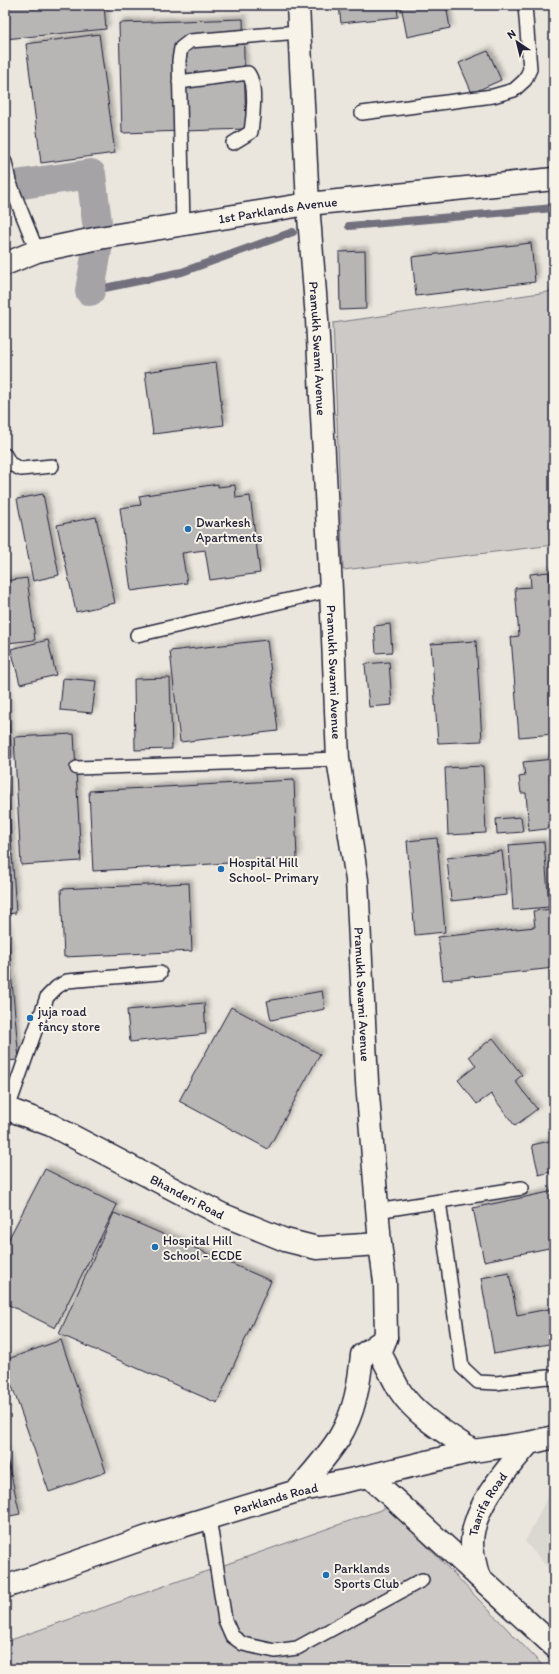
<svg xmlns="http://www.w3.org/2000/svg" width="559" height="1674" viewBox="0 0 559 1674" font-family="Itim,sans-serif">
<style>
.built{fill:#dbd8d2}
.green{fill:#cdc9c6;stroke:#787680}
.lines{fill:none;stroke-linecap:round;stroke-linejoin:round}
.stream{stroke:#716f7b;stroke-width:8}
.canal{stroke:#a6a3a6;stroke-width:30}
.building{fill:#b8b6b5;stroke:#22223b;filter:url(#shadow)}
.lane-casing{stroke:#22223b;stroke-width:16}
.street-casing{stroke:#22223b;stroke-width:25}
.secondary-casing{stroke:#22223b;stroke-width:25}
.lane{stroke:#f7f3e8;stroke-width:13}
.street{stroke:#f7f3e8;stroke-width:22}
.secondary{stroke:#f7f3e8;stroke-width:22}
.poi-dot{fill:#1f6fb2;stroke:#f7f3e8;stroke-width:1.5}
.labels{text-anchor:middle;dominant-baseline:central;stroke-width:4;stroke-linejoin:round;paint-order:stroke}
.street-label{font-size:13px;fill:#22223b;stroke:#f7f3e8}
.poi-label{font-size:13px;fill:#22223b;stroke:#f7f3e8;text-anchor:start}
</style>
<defs>
<filter id="shadow"><feDropShadow dx="3.5" dy="-3.5" stdDeviation="2" flood-color="#0004"/></filter>
</defs>
<rect width="100%" height="100%" fill="#eae6de"/>
<filter id="ink" filterUnits="userSpaceOnUse"><feTurbulence type="fractalNoise" baseFrequency=".025" numOctaves="2"/><feDisplacementMap in="SourceGraphic" scale="8" xChannelSelector="R" yChannelSelector="G"/><feConvolveMatrix kernelMatrix="1 2 1 2 8 2 1 2 1" color-interpolation-filters="sRGB"/></filter>
<g filter="url(#ink)">
<path class="built" d="M554,1483v91l-29,-32z"/>
<path class="green" d="M554,291v254l-211,25 -10,-247z
M389,1507l157,162h-541v-27z"/>
<g class="lines">
<path class="stream" d="M349,226l205,-18
M90,291l92,-19 111,-40"/>
<path class="canal" d="M5,189l17,-5 69,-10 8,64 -9,53"/>
</g>
<path class="building" d="M5,5h99l2,24 -101,10z
M339,5h58l1,12 -57,6z
M401,5h45l4,23 -43,9z
M243,19l3,110 -124,4 -3,-110z
M99,34l16,119 -74,10 -15,-119z
M488,51l13,29 -29,13 -13,-30z
M531,243l4,39 -119,14 -4,-39z
M365,251l1,58 -26,1 -1,-58z
M216,362l8,63 -71,9 -8,-62z
M218,484v3l17,-2 1,13 14,-2 10,77 -50,7 -5,-30 -23,3 5,30 -56,8 -11,-83 21,-3 -2,-9z
M43,494l16,81 -26,6 -16,-82z
M96,517l19,86 -39,9 -19,-87z
M549,572l5,58v104l-35,3 -8,-100 8,-1 -4,-48 16,-1 -1,-13z
M27,578l8,62 -28,3 -2,-21v-41z
M390,624l2,28 -16,1 -2,-27z
M48,640l8,35 -36,9 -9,-35z
M267,640l11,91 -98,11 -10,-91z
M476,641l6,100 -44,2 -7,-99z
M389,662l3,43 -23,2 -4,-43z
M5,674l7,85h-7z
M63,678l33,3 -4,32 -32,-3z
M170,678l2,71 -37,1 -1,-71z
M74,734l7,127 -60,4 -7,-128z
M554,759v69l-25,3 -3,-38h-5l-2,-16 6,-1 -2,-14z
M483,766l3,67 -38,2 -3,-67z
M5,777h2l9,136 -11,1z
M294,780l3,79 -204,12 -4,-80z
M521,817l2,15 -26,2 -1,-15z
M437,838l8,94 -30,3 -8,-94z
M544,842l5,65 -36,3 -4,-65z
M502,851l5,44 -56,6 -4,-43z
M189,883l3,68 -128,6 -3,-68z
M554,909v59l-111,12 -5,-43 97,-10 -2,-16z
M5,927h2l12,133 -14,1z
M322,991l3,18 -54,11 -4,-19z
M554,994v11l-4,1 -1,-11z
M204,1003l2,31 -76,8 -3,-32z
M231,1007l89,47 -52,95 -89,-48z
M493,1038l29,37 -7,6 22,28 -22,17 -24,-32 -14,10 -19,-24 18,-14 -7,-10z
M554,1140v31l-15,4 -7,-30z
M45,1169l72,36 -62,123 -50,-25v-57z
M554,1191v56l-70,14 -11,-53z
M114,1213l157,68 -54,122 -158,-69z
M509,1273l8,42 37,-7v35l-60,11 -13,-76z
M61,1340l45,132 -57,20 -44,-126v-6z
M5,1449l15,65 -15,3z"/>
<g class="lines">
<g class="lane-casing">
<path id="lane" d="M179,82l69,-9c9,11 5,46 3,59l-18,11
M362,113l131,-17 21,-6 11,-10 5,-11 -5,-64
M5,162l4,19 28,70
M183,224l-4,-164 2,-12 9,-7 109,-9
M5,455l5,9 11,5 31,-3
M137,635l194,-45
M77,768l261,-9
M6,1114l41,-117 10,-10 10,-6 93,-8
M439,1201l23,166 16,15 18,1 51,-6 7,2
M377,1211l145,-23
M209,1518l16,102 7,16 11,8 32,7 22,-3 125,-68"/>
</g>
<g class="street-casing">
<g id="street">
<path id="s1" d="M298,5l10,199 9,115 14,271 7,169 19,121 10,202 13,162 5,38 1,56 -6,15c7,13 13,26 20,38 17,26 48,43 73,60"/>
<path id="s2" d="M5,264l32,-13 62,-13 209,-34 246,-25"/>
<path id="s3" d="M5,1108l46,17 170,89 64,26 32,8 63,-4"/>
<path d="M297,1491c14,-17 30,-34 42,-53 16,-26 20,-54 23,-83l24,-17"/>
</g>
</g>
<g class="secondary-casing">
<g id="secondary">
<path d="M369,1476l185,170"/>
<path id="s4" d="M478,1576c-2,-10 -6,-22 -6,-33 0,-36 35,-74 57,-100"/>
<path id="s5" d="M5,1587l151,-53 141,-43 72,-15 104,-25 56,-8 25,-6"/>
</g>
</g>
<use href="#lane" class="lane"/>
<use href="#street" class="street"/>
<use href="#secondary" class="secondary"/>
</g>
</g>
<g class="poi-dot">
<circle cx="188" cy="529" r="4"/>
<circle cx="221" cy="869" r="4"/>
<circle cx="30" cy="1018" r="4"/>
<circle cx="155" cy="1247" r="4"/>
<circle cx="326" cy="1575" r="4"/>
</g>
<g class="labels">
<g class="street-label">
<text stroke="none"><textPath href="#s2" startOffset="279">1st Parklands Avenue</textPath></text>
<text stroke="none"><textPath href="#s1" startOffset="344">Pramukh Swami Avenue</textPath></text>
<text stroke="none"><textPath href="#s1" startOffset="668">Pramukh Swami Avenue</textPath></text>
<text stroke="none"><textPath href="#s1" startOffset="992">Pramukh Swami Avenue</textPath></text>
<text stroke="none"><textPath href="#s3" startOffset="203">Bhanderi Road</textPath></text>
<text stroke="none"><textPath href="#s5" startOffset="285">Parklands Road</textPath></text>
<text stroke="none"><textPath href="#s4" startOffset="76">Taarifa Road</textPath></text>
</g>
<g class="poi-label">
<text x="196" y="522">Dwarkesh<tspan x="196" dy="15">Apartments</tspan></text>
<text x="229" y="862">Hospital Hill<tspan x="229" dy="15">School- Primary</tspan></text>
<text x="38" y="1011">juja road<tspan x="38" dy="15">fancy store</tspan></text>
<text x="163" y="1240">Hospital Hill<tspan x="163" dy="15">School - ECDE</tspan></text>
<text x="334" y="1568">Parklands<tspan x="334" dy="15">Sports Club</tspan></text>
</g>
</g>
<rect width="559" height="1674" fill="none" stroke="#f7f3e8" stroke-width="20"/>
<rect x="10" y="10" width="539" height="1654" fill="none" stroke="#22223b" stroke-width="1.5" filter="url(#ink)"/>
<g transform="translate(517 42) rotate(325)" stroke="#f7f3e8" stroke-width="3" paint-order="stroke">
<path d="M0-3L7 15L0 10L-7 15Z" fill="#22223b"/>
<text y="-6" font-size="11" font-weight="bold" text-anchor="middle" fill="#22223b">N</text>
</g>
</svg>
